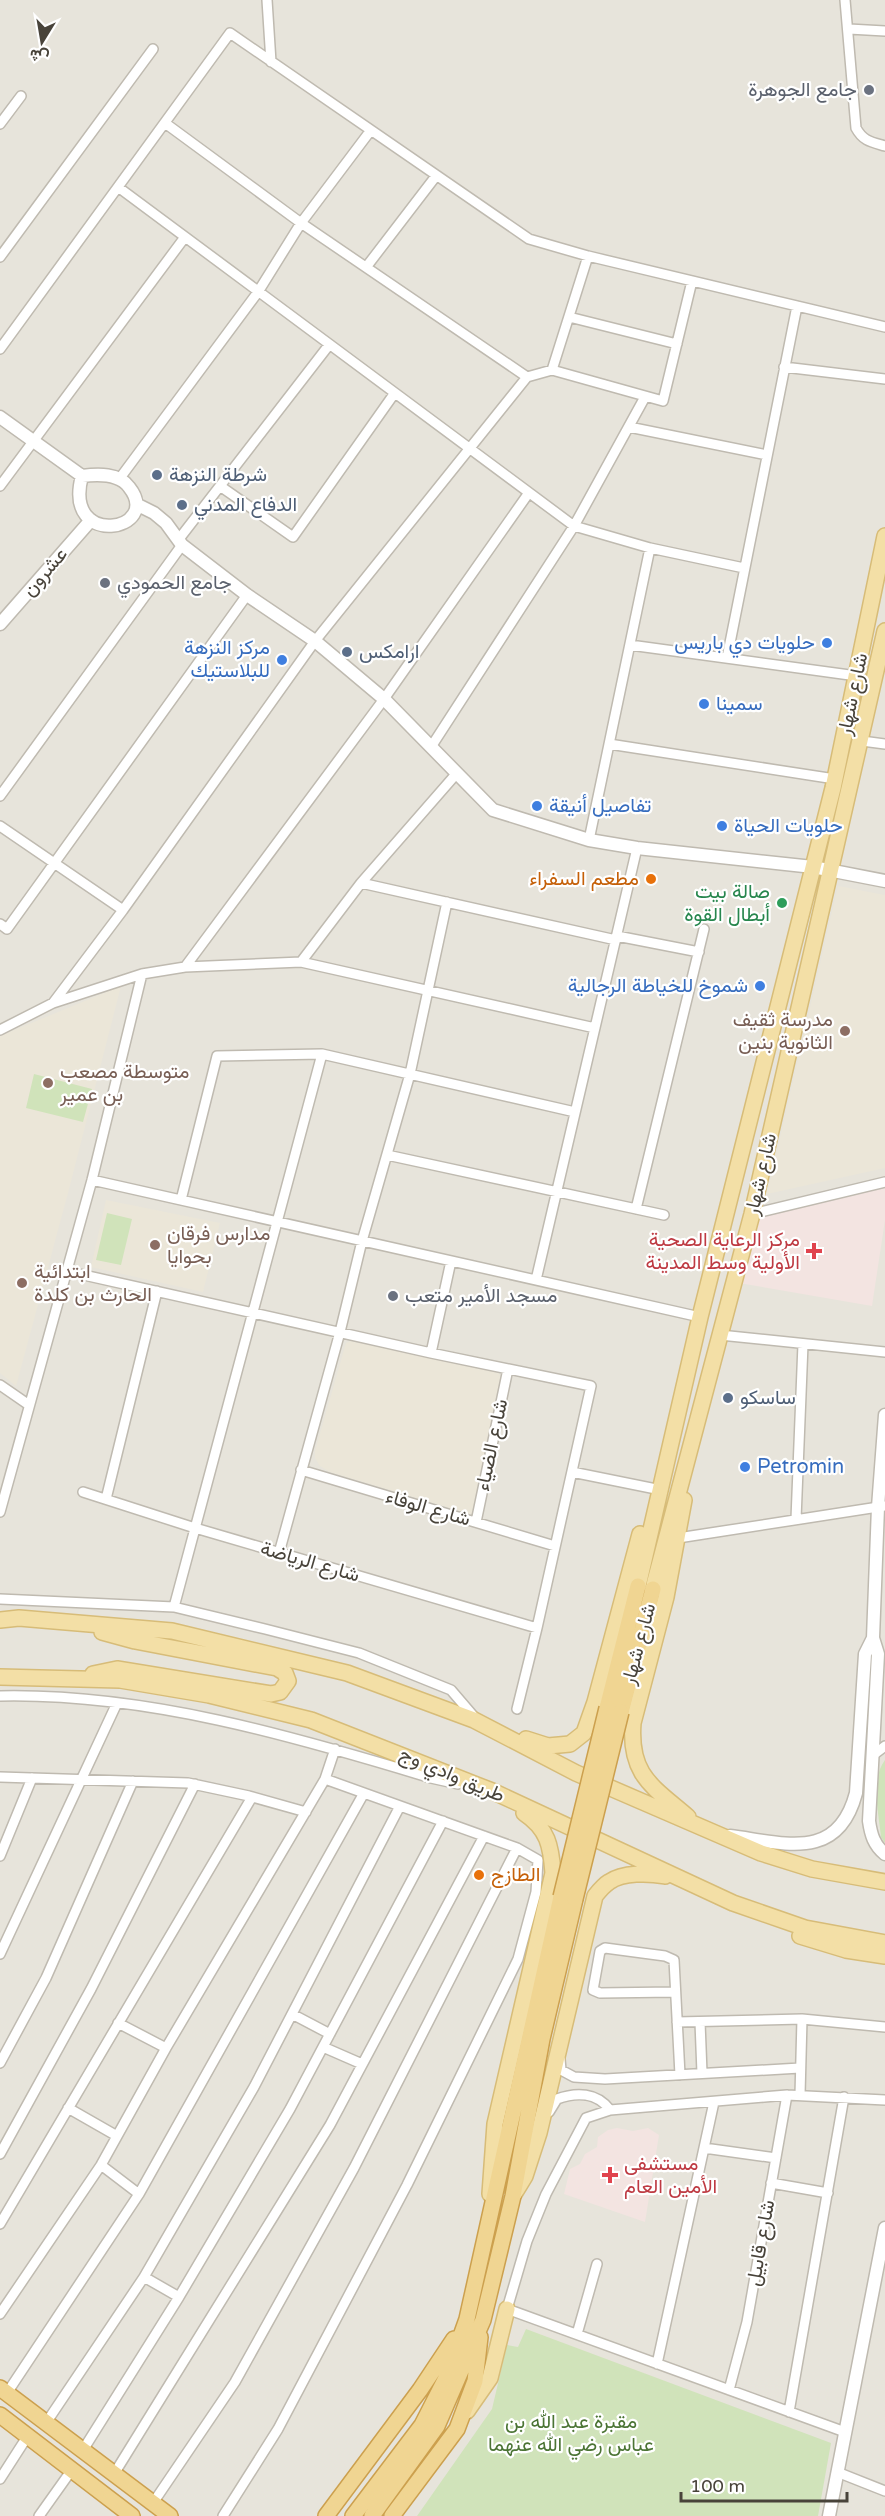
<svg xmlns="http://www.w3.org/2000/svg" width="885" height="2516" viewBox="0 0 885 2516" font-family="'Varela Round',Vazirmatn,sans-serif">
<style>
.residential{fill:#e7e4db}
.education{fill:#ebe6d8}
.medical{fill:#f3e4e1}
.green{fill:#d0e3ba}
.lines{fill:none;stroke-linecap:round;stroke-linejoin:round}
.minor-casing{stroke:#bfbab0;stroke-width:12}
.tertiary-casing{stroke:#bfbab0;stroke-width:15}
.primary-casing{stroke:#d7bc78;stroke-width:18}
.trunk-casing{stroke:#cca04e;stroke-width:18}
.minor{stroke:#fff;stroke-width:9}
.tertiary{stroke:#fff;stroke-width:12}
.primary{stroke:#f3dfa6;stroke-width:15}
.trunk{stroke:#f0d592;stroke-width:15}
.trunk-bridge-casing{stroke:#cca04e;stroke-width:18;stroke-linecap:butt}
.trunk-bridge{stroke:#f0d592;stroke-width:15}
.worship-dot{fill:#6b7280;stroke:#fff;stroke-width:2}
.service-dot{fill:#5c6f8a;stroke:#fff;stroke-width:2}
.shop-dot{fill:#3f7fe0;stroke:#fff;stroke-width:2}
.food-dot{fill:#e8710a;stroke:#fff;stroke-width:2}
.leisure-dot{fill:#2e9e5b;stroke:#fff;stroke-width:2}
.education-dot{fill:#8d6e63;stroke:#fff;stroke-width:2}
.health-dot{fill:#e0444e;stroke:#fff;stroke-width:2}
.labels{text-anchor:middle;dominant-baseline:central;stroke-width:4.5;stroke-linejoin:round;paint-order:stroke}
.worship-label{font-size:20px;fill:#5b616d;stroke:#fff;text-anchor:start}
.service-label{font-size:20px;fill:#4e5e75;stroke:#fff;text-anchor:start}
.street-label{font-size:20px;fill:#48433a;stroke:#fff}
.shop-label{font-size:20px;fill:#366cbe;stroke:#fff;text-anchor:start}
.food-label{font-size:20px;fill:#c56008;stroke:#fff;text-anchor:end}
.leisure-label{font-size:20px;fill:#27864d;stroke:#fff;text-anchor:end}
.education-label{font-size:20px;fill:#785e54;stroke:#fff;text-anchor:start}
.health-label{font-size:20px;fill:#be3a42;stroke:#fff;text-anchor:end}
.park-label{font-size:20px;fill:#4b7434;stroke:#fff}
</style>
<rect width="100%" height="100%" fill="#f4f2ec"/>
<path class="residential" d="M0,0h885v2516h-885z"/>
<path class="education" d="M838,886l47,9v273l-118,26z
M121,986l-53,207 -52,193 -16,-13v-337z
M106,1200l114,23 -17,69 -112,-25z
M351,1341l147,31 4,8 -28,133 -4,1 -140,-42 -10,-6 -5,-8v-7l31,-108z"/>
<path class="medical" d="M885,1186v34l-13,86 -133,-23 19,-65z
M617,2128l16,3 15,-3 11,7 -14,87 -81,-28 6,-25 10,-5 5,-10 12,-7 1,-10 10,-7z"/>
<path class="green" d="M34,1074l58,15 -9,33 -57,-14z
M107,1213l25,6 -11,46 -25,-5z
M885,1760v83l-4,-6c-2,-23 -11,-57 4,-77z
M526,2329l305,114 -13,73h-401l75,-107 15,-64 11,2z"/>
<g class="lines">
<g class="minor-casing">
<path id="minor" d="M267,0l4,62
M845,0l11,128c7,13 15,14 29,18
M849,29l36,2
M165,123l136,100 226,154
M0,124l21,-28
M118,187l456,339 76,22 94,20
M0,257l153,-208
M367,266l69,-90
M569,317l108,27
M0,349l230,-316 299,206 59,17 297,71
M784,367l101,12
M552,370l36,-114
M629,427l138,28
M120,478l138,-186 43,-69 70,-93
M0,486l185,-249
M220,486l73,51 101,-143
M179,539l150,-194
M630,645l227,31
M727,658l70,-352
M862,741l23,3
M609,744l226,35
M431,747l143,-221 71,-129
M0,796l182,-251
M0,826l123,84
M589,840l61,-292
M361,883l255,57
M0,924l7,5 240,-334
M617,936l82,16
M301,962l60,-79 96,-110
M185,967l199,-268 144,-205
M53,1003l70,-93 192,-269 212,-264 25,-7 111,31 29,-120
M0,1030l53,-27 89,-29 43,-7 116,-5 294,66
M387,1155l277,60
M92,1180l608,137
M181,1200l36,-144 105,-2 253,58
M636,1209l68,-280
M752,1214l133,-32
M66,1271l365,82 160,33 -54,242 -20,81
M536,1280l101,-432
M720,1335l165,17
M431,1353l20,-92
M0,1385l29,20
M301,1470l254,76
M572,1472l89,18
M83,1492l112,36 342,100
M106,1499l51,-208
M0,1512l92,-332 50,-206
M796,1519l7,-175
M476,1522l32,-153
M678,1538l207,-32
M279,1553l61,-221 22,-91 48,-167 37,-172
M0,1599l174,8 91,22 94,24 92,37 24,28
M174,1607l148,-553
M0,1696c145,-3 293,40 431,82l27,6
M872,1756l13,-10
M0,1777l188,6 61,13 57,16
M325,1779l10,-30
M0,1856l32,-78
M0,1954l117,-251
M674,1992l-74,1 -7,-3 7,-39 5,-3 60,8 9,4 6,115
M292,2014l38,20
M677,2022l125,-3 83,8
M700,2022l2,51
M118,2023l48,25
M323,2047l39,17
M560,2059l1,11 13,7 31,2 195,-11
M0,2063l46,-85 87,-197
M800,2095l2,-76
M68,2108l49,28
M549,2112l8,-13c19,-7 40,-7 53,11
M704,2148l72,10
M0,2154l91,-165 104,-205
M101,2165l38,29
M771,2183l57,10
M0,2224l252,-427
M144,2277l35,20
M0,2314l101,-149 65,-117 159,-269 192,69 21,12 -2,32 -18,67 -111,226 -129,244 -55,87
M577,2334l20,-70
M657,2364l57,-262
M729,2390l18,-68 40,-227
M7,2393l132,-199 225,-401
M789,2412l55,-315
M46,2423l98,-146 110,-190 146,-281
M845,2432l-338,-123 20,-68 19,-47 40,-76 24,-8 177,-15 98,5
M83,2450l96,-153 111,-188 153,-288
M837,2472l48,19
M114,2474l216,-349 154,-289
M0,2479l27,-42
M153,2503l82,-121 119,-214 163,-320
M39,2516l32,-45"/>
</g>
<g class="tertiary-casing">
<path id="tertiary" d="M0,417l82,59
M82,476c16,-2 37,-3 47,11 35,44 -67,63 -47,-11z
M138,505l16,8 12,10 16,22 65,50 68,46 69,58 109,111 96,30 48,8 176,19 72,14
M0,624l91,-104
M885,1415l-7,92 -5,131 5,16 -9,167c2,14 5,24 16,33
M730,1836c55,7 108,26 126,-43l9,-139 8,-16
M829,2516l56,-288"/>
</g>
<g class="primary-casing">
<path id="primary" d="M684,1500l-18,97 -33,126c-4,52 19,63 55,94
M638,1586l62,-269 133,-529 52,-252
M653,1589l99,-375 133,-583
M0,1620l19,-2 153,13 175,42 127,47 102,53 185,80 51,16 73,13
M93,1674l24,-5 154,25 9,-2 8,-11 -3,-8 -8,-5 -142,-27 -33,-9
M0,1677l120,3 89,15 102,25 181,71 241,112 72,25 80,15
M526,1739l22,7 22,-2 14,-11 11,-31 45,-168
M800,1936l46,14 39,6
M490,2194l5,-70 58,-251c-2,-27 -5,-44 -29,-60
M514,2194l11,-18 14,-43 56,-237c4,-5 9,-11 14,-14 14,-10 40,-9 56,-6
M467,2411l23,-33 17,-69"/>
</g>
<g class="trunk-casing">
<path id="trunk" d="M607,1708l31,-122
M621,1712l32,-123
M0,2388l170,128
M0,2415l132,101
M326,2516l94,-126 34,-51
M353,2516l69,-91 24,-47 21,-59 94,-422
M372,2516l65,-90 46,-106 30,-124 29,-157 33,-140
M392,2516l65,-87 18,-48 5,-44"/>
</g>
<use href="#minor" class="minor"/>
<use href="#tertiary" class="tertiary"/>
<use href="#primary" class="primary"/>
<use href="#trunk" class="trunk"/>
<g class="trunk-bridge-casing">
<path id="trunk-bridge" d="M561,1897l46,-189
M575,1899l46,-187"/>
</g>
<use href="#trunk-bridge" class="trunk-bridge"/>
</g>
<g class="worship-dot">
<circle cx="869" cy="90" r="6"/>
<circle cx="105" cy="583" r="6"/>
<circle cx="393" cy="1296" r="6"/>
</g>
<g class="service-dot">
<circle cx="157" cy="475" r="6"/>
<circle cx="182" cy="505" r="6"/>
<circle cx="347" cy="652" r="6"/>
<circle cx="728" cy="1398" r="6"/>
</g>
<g class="shop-dot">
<circle cx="827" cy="643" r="6"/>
<circle cx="282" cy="660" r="6"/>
<circle cx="704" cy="704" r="6"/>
<circle cx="537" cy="806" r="6"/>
<circle cx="722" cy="826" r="6"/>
<circle cx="760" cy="986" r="6"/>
<circle cx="745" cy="1467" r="6"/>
</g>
<g class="food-dot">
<circle cx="651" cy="879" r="6"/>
<circle cx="479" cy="1875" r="6"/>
</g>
<circle class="leisure-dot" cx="782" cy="903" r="6"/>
<g class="education-dot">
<circle cx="845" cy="1031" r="6"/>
<circle cx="48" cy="1083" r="6"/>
<circle cx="155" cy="1245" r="6"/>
<circle cx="22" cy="1283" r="6"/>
</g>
<g class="health-dot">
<path d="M811 1242h6v6h6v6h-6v6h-6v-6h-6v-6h6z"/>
<path d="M607 2166h6v6h6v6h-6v6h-6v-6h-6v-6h6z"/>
</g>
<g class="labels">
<g class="worship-label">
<text x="857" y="90" text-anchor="end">جامع الجوهرة</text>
<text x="117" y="583">جامع الحمودي</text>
<text x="405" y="1296">مسجد الأمير متعب</text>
</g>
<g class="service-label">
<text x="169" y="475">شرطة النزهة</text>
<text x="194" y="505">الدفاع المدني</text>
<text x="359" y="652">ارامكس</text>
<text x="740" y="1398">ساسكو</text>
</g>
<g class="street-label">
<text transform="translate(45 572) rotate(-49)">عشرون</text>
<text transform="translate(853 694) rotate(-78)">شارع شهار</text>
<text transform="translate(761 1174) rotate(-77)">شارع شهار</text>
<text transform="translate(492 1445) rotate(-78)">شارع الضياء</text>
<text transform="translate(428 1508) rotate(16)">شارع الوفاء</text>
<text transform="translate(310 1562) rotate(16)">شارع الرياضة</text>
<text transform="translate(639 1644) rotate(-75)">شارع شهار</text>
<text transform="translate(452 1775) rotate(23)">طريق وادي وج</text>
<text transform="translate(761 2243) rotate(-80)">شارع قابيل</text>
</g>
<g class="shop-label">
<text x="815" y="643" text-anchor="end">حلويات دي باريس</text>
<text x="270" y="648" text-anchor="end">مركز النزهة<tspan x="270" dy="23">للبلاستيك</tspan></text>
<text x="716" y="704">سمينا</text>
<text x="549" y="806">تفاصيل أنيقة</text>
<text x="734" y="826">حلويات الحياة</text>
<text x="748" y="986" text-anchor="end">شموخ للخياطة الرجالية</text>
<text x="757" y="1467">Petromin</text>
</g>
<g class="food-label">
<text x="639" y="879">مطعم السفراء</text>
<text x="491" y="1875" text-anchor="start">الطازج</text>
</g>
<g class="leisure-label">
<text x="770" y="892">صالة بيت<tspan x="770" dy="23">أبطال القوة</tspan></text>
</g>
<g class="education-label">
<text x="833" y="1020" text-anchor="end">مدرسة ثقيف<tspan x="833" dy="23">الثانوية بنين</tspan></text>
<text x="60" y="1072">متوسطة مصعب<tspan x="60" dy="23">بن عمير</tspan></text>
<text x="167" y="1234">مدارس فرقان<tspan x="167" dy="23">بحوايا</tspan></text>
<text x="34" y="1272">ابتدائية<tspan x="34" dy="23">الحارث بن كلدة</tspan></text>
</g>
<g class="health-label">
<text x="800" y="1240">مركز الرعاية الصحية<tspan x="800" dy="23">الأولية وسط المدينة</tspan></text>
<text x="624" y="2164" text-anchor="start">مستشفى<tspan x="624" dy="23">الأمين العام</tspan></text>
</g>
<g class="park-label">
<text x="571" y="2422">مقبرة عبد الله بن<tspan x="571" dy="23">عباس رضي الله عنهما</tspan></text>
</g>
</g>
<g transform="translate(42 42) rotate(191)" stroke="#ffffff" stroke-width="4.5" paint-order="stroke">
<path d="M0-4.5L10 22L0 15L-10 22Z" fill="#48433a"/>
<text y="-9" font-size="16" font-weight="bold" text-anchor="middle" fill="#48433a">ش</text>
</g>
<path d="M681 2492v9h166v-9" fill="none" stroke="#48433a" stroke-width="3"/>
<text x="690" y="2492" font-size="18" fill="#48433a" stroke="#ffffff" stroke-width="4.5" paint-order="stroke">100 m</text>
</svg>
